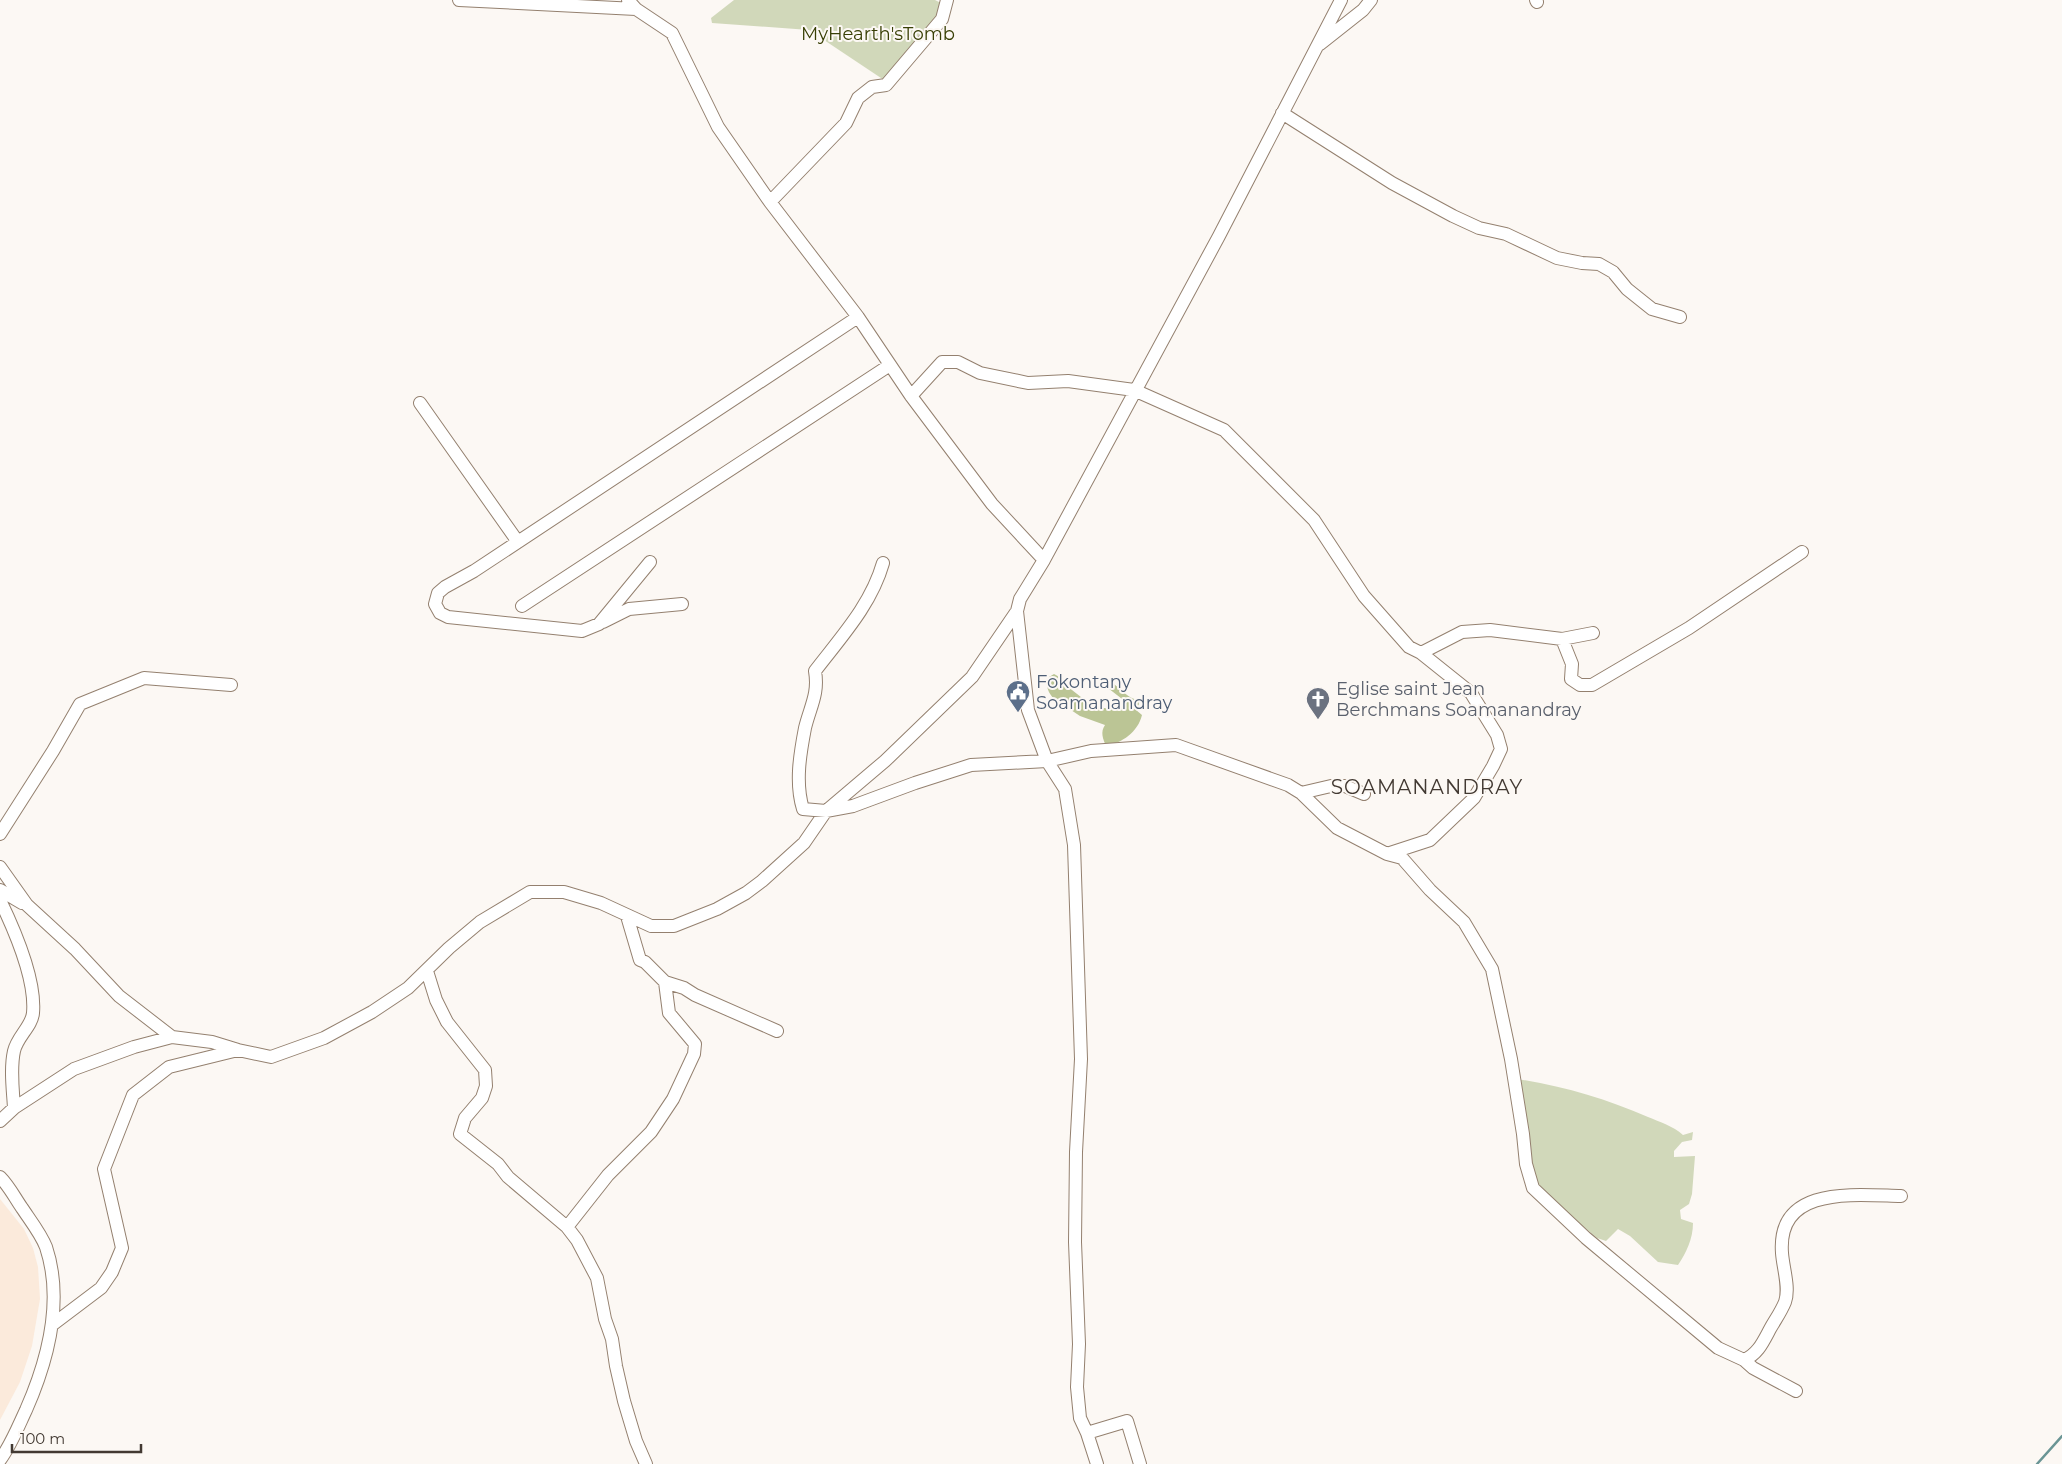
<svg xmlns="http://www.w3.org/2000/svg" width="2062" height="1464" viewBox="0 0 2062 1464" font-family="Montserrat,sans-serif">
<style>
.built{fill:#fbeadb}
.green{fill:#d1d8ba}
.forest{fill:#bbc595}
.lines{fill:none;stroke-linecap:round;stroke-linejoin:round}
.stream{stroke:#6a9595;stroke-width:2.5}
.minor-casing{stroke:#94806f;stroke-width:14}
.minor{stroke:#fff;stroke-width:12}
.labels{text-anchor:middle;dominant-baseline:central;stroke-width:4;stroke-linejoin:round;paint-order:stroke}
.park-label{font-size:18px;fill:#383f05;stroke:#fcf8f4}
.service-label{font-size:18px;fill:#4e5e75;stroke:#fcf8f4;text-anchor:start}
.worship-label{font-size:18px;fill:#5b616d;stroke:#fcf8f4;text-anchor:start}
.quarter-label{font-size:20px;letter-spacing:1px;fill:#423932;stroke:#fcf8f4}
</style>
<rect width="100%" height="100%" fill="#fcf8f4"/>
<path class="built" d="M0,1199l24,30 9,19 5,19 2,32 -8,47 -12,36 -20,38z"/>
<path class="green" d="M734,0h201l6,3 -2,14 -55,63 -75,-50 -97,-7 -1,-5z
M1517,1079c46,7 89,20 131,38 12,5 25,9 35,18l10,-3 -1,8 -10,2 -8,9v6l21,-1 -3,38 -3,10 -9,6 1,9 12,4c0,16 -7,30 -15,42l-20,-3 -28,-26 -12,-7 -12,12 -9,-3 -59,-49 -11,-34z"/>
<path class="forest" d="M1054,674c8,4 11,10 18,16 13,11 33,24 51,17l3,-5 -22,-17 5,-4c8,4 15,13 21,16 3,2 6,2 8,4l1,3 -3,6 6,5c-4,17 -20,28 -36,31 -3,-7 -6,-14 -1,-21l-25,-9 -15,-10 -3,1c-9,-9 -19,-17 -13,-30z"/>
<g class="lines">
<path class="stream" d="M2037,1464l25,-28"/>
<g class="minor-casing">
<path id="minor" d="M459,0l177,9
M628,0l8,9 36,24 46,94 52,75 88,115 53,79 81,108 52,56
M1536,0l1,2
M1320,44l43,-34 8,-10
M1282,113l110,70 61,33 26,12 27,6 51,24 25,5 17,1 14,8 14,17 25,20 28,8
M770,202l76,-79 12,-25 14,-11 14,-2 56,-66 5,-19
M911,396l31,-34h16l22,11 48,10 40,-2 66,9 90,40 90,90 50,76 45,51 12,6 50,40 26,42 4,14 -8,17 -19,32 -44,42 -43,14
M420,403l98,139
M650,562l-51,62 -17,7 -134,-14 -8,-4 -5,-9 3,-11 7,-6 29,-16 384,-254
M883,563c-12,42 -42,74 -68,108 4,23 -5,36 -10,57 -5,26 -10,55 -2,81l23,2 27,-5 62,-23 56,-18 76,-4 18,28 9,56 7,214 -5,93 -1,90 4,102 -2,43 3,31 7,15 10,31
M522,606l368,-241
M1017,611l11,99 19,51 44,-10 85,-6 112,40 13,8 36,35 50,26 15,4 28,32 34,32 28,47 19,90 12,75 3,30 7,24 53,50 132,110 26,12c14,-6 19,-18 26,-31 5,-9 11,-17 15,-27 5,-14 -2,-34 -3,-49 -5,-68 73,-58 119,-57
M603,622l26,-13 53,-5
M1562,639l10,25 -1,15 9,6h12l97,-57 113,-76
M1421,653l41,-21 28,-2 72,9 31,-6
M1301,793l30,-7h14l19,8
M0,834l53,-83 27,-47 64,-26 87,7
M0,867l27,38 48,44 44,47 53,41
M0,890l22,13
M0,900c14,29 36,80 33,113 -1,13 -16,24 -19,38 -4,18 -1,39 0,57
M627,916l13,44 5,2 20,20 19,6 11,7 82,36
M427,971l9,29 11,22 38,48 1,16 -4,12 -17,20 -5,16 38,30 10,13 59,50 10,13 20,38 8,41 7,20 4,27 8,35 12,40 10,23
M0,1121l14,-13 60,-39 60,-22 38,-10 40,5 26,8 33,7 53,-19 48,-26 36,-24 41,-40 31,-26 50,-30h34l37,11 50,23h23l43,-17 29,-16 16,-12 42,-38 22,-32 59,-50 87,-84 45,-66 3,-12 24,-39 175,-324 122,-236
M0,1177c9,9 15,21 22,31 8,12 19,26 24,39 18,54 2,113 -20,163 -8,17 -15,35 -26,50
M567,1227l41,-52 43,-43 22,-33 21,-45 1,-10 -26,-31 -4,-31
M52,1325l49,-37 11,-16 10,-24 -18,-79 29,-74 36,-28 69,-17
M1744,1360l9,8 43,23
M1087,1433l40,-12 13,43"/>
</g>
<use href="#minor" class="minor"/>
</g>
<defs>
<g id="civic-pin" transform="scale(1.25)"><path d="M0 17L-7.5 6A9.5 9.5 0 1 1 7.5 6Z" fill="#5c6f8a" stroke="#fcf8f4"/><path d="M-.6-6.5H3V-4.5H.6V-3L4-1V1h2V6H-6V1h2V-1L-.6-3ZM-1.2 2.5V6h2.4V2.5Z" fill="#fff"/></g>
<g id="church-pin" transform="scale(1.25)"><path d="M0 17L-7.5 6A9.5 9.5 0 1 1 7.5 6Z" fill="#6b7280" stroke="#fcf8f4"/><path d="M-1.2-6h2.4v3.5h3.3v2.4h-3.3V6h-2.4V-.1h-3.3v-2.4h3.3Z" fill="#fff"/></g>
</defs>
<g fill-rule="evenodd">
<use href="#civic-pin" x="1018" y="692"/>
<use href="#church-pin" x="1318" y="699"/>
</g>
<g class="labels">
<g class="park-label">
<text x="878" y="34">MyHearth'sTomb</text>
</g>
<g class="service-label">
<text x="1036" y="682">Fokontany<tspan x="1036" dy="21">Soamanandray</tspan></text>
</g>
<g class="worship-label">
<text x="1336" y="689">Eglise saint Jean<tspan x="1336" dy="21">Berchmans Soamanandray</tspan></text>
</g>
<g class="quarter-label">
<text x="1427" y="787">SOAMANANDRAY</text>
</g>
</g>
<path d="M12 1444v8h129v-8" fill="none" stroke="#423932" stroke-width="2.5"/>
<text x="20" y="1444" font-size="15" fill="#423932" stroke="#fcf8f4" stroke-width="4" paint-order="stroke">100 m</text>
</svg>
